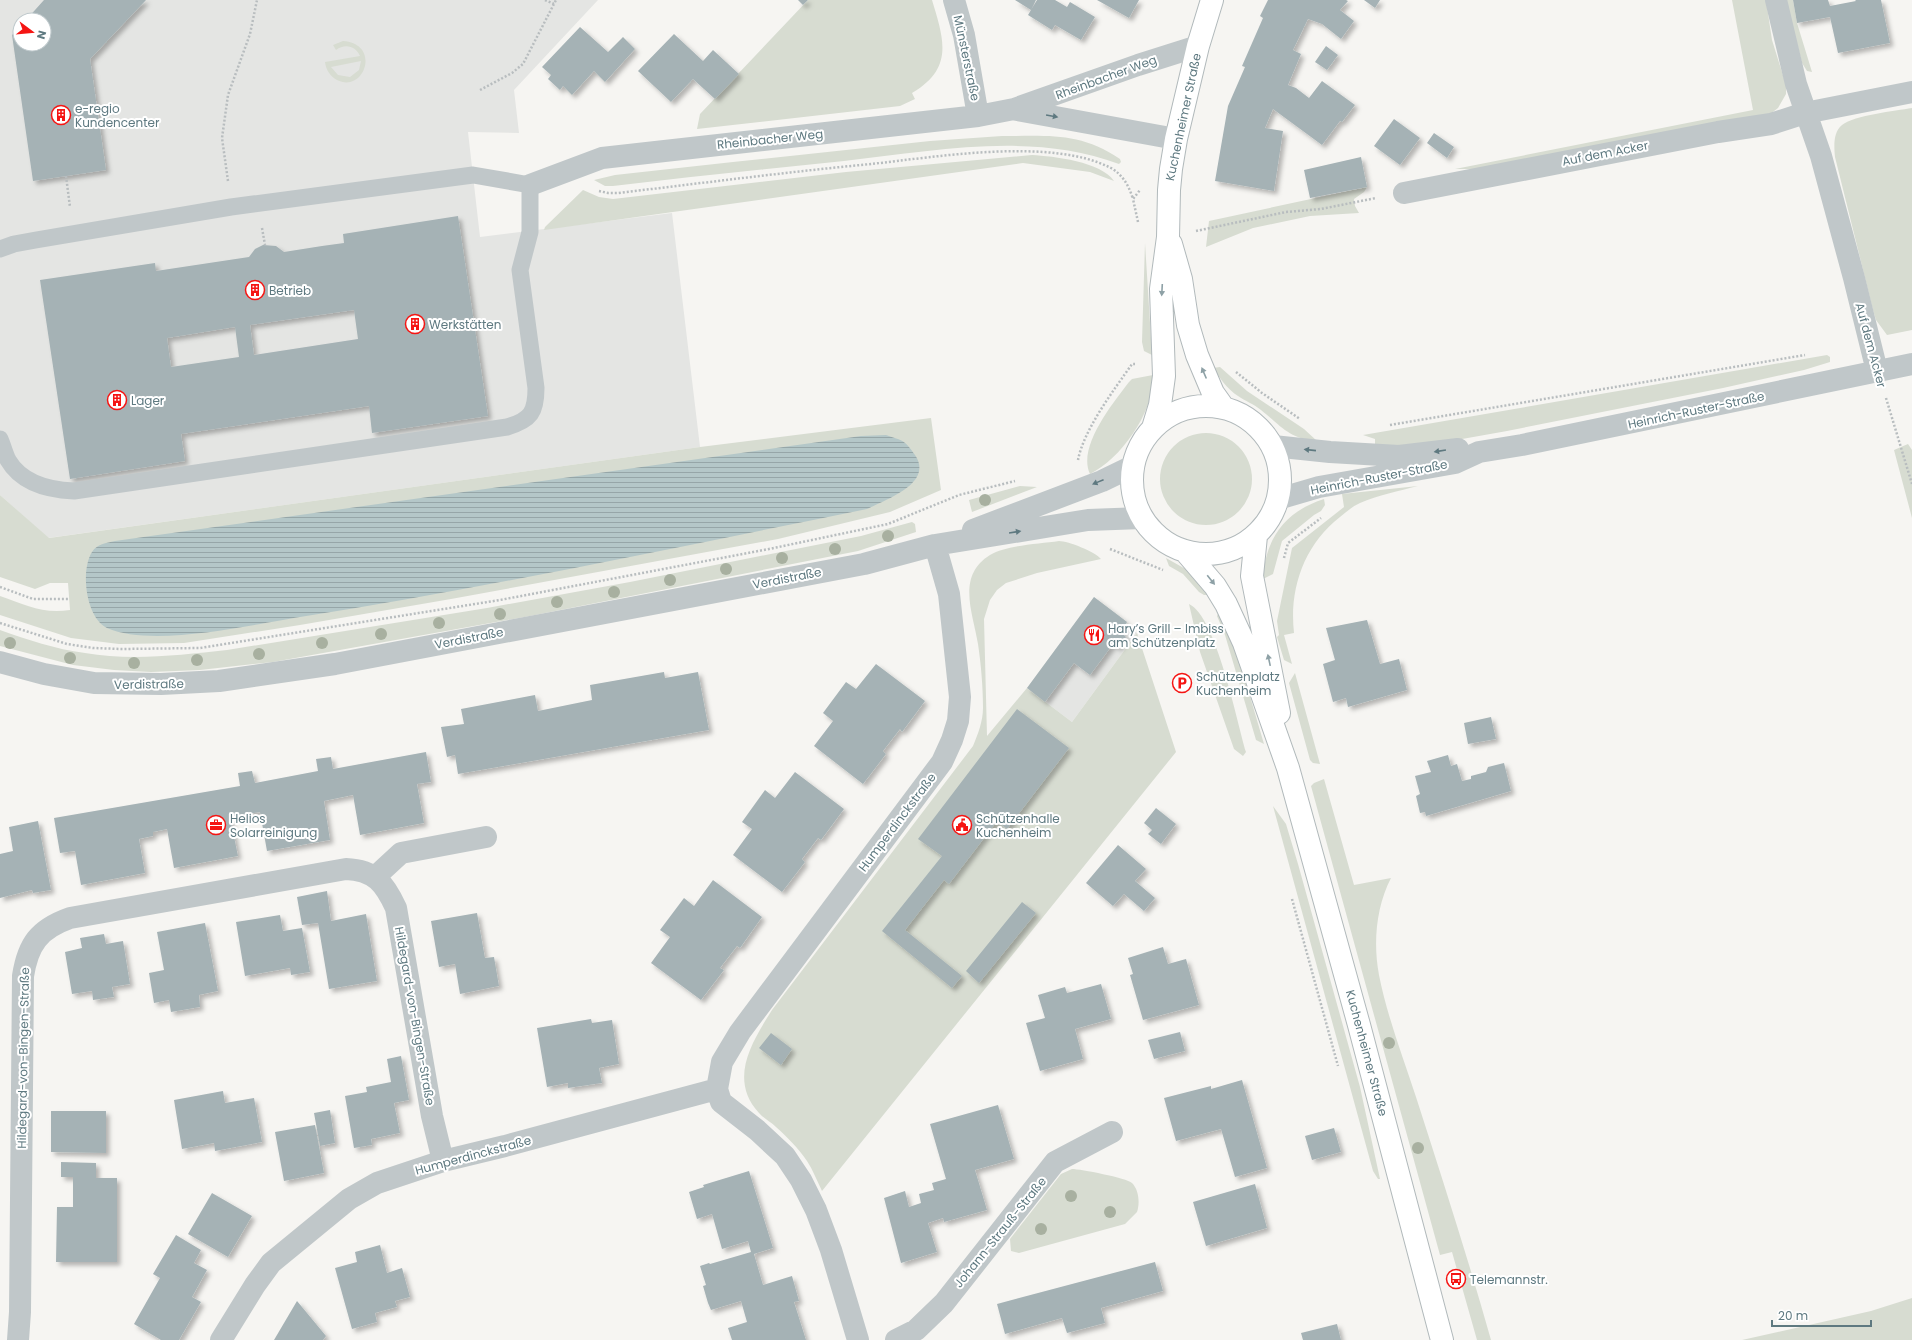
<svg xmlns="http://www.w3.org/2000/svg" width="1912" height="1340" viewBox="0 0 1912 1340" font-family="Poppins,sans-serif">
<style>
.built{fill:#e4e5e3;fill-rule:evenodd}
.green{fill:#d7dcd1;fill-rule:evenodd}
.water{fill:url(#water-rules)}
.building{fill:#a5b2b5;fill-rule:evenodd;filter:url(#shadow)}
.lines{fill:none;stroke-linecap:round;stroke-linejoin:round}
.primary-casing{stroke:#b1b9bb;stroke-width:24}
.path{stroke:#b8bdbf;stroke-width:2.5;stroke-dasharray:2 2;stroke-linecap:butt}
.lane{stroke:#c0c7c9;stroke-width:17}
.street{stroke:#c0c7c9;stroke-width:22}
.primary{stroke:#fff;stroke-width:22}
.tree{fill:#a8b0a0}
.oneway{fill:#5e7980}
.oneway2{fill:#8ea1a6}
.labels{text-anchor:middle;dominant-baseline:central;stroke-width:4;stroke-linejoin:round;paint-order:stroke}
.street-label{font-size:12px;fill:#5e7980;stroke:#fff}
.poi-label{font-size:12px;fill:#5e7980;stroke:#fff;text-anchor:start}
</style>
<defs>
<pattern id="water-rules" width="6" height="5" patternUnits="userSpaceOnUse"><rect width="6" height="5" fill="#b4c7c8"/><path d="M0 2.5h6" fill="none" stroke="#96a6a8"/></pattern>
<filter id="shadow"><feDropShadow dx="3.5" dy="3.5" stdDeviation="2" flood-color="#0004"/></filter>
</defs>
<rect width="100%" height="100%" fill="#f6f5f2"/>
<path class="built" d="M0,0h598l-84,90 5,43 -51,-1 12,105 192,-24 28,234 -652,91 -48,-43zM20,20h24v24h-24z
M1094,597l33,25 -1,2 11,9 -65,89 -45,-34z"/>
<path class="green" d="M808,0h124c12,40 22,68 -20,93l3,6 -15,7 -203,23 3,-15z
M1732,0h34l6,40 14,45v9l-8,14 -9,7 -282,54h-32l298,-59z
M1786,0h7l4,23 15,49 -5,-1 -5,-8z
M343,41c39,3 21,53 -6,39 -7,-4 -11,-10 -12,-18l35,-6c-4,-10 -15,-13 -24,-6l-3,-5zM361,61l-2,9 -9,7 -12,-2 -7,-8z
M1912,108v222l-25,5 -11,-15 -3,-10 -38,-153c-1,-10 -2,-25 7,-32 13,-10 53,-14 70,-17z
M1002,136c47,0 78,-4 118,23l1,3 -2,2c-88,-33 -184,-13 -275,-3 -77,8 -154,16 -231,25h-8l-11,-6 21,-5 118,-13 197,-21z
M1032,155c21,1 70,7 82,26l-24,-9 -67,-9 -479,67 1,-3 38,-37 16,7 14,2 233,-27z
M1367,187l-3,5 -10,7 1,7 4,7 -49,3 -57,12 -47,19 3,-26z
M1145,243l7,112 -8,-4 -2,-9z
M1827,355l3,2v5l-26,8 -81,18 -216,43 -73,13 -59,2v-7l-12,-4z
M1220,367l27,24 57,38 13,12c-28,-2 -36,-15 -56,-31 -7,-6 -16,-9 -23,-14 -11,-7 -18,-18 -25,-28z
M1153,375c2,36 -32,84 -63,99 -13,-27 23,-71 39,-92l3,-3z
M931,418l10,72 -51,22 -112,27 -327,60 -151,26 -116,18 -65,1 -48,-6 -71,-23v-19c26,9 42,18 70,14l-2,-27h-18l-15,6 -35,-12v-82l49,43 651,-91z
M1160 479a46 46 0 1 1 92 0a46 46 0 1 1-92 0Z
M1908,444l4,6v68l-18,-68z
M1020,486l17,1 -65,25 -3,-12z
M1418,486c-19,5 -40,9 -58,17 -7,3 -14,9 -20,14 -36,28 -51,72 -46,116l-10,2 8,29 -8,-4 -7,-23 2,-2 -2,-14 15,-73 52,-41 -2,-13z
M1324,499l1,6 -4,6 -7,4 -32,26 -9,33 -10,5c2,-41 23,-68 61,-80z
M912,522l3,2 1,8 -58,19 -328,65 -257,46 -73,8 -49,2 -37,-2 -41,-5 -73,-19v-16c28,10 55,19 85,23 46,8 96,2 142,-3l260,-42 143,-26 231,-46z
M1059,541c9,0 37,11 42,18l-64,14 -31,10 -9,7 -7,10 -6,19 3,117 40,-48 45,34 65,-89 39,119 -354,439c-5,-10 -9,-21 -15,-30 -8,-12 -20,-24 -31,-34 -5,-5 -12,-8 -17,-14 -31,-34 -7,-71 13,-103l201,-264c5,-12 10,-25 10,-38 0,-21 -2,-44 -5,-64 -5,-31 -22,-68 12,-89 17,-10 49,-11 69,-14z
M1166,558l23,13 19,24h-4l-5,-3 -16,-18 -14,-8z
M1189,604c27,12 48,118 57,148l-3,4 -9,-7 -34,-97z
M1219,612l20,47 25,85 -8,-4 -31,-105 -8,-19z
M1295,673l25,91 -7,-1 -3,-3 -21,-77z
M1324,779l30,106 37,-7c-15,29 -18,65 -12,97 8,41 24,82 37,122 26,81 52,161 75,243h-14l-25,-88 -12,3 -129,-469 3,-3z
M1273,806l13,18 12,40 62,223 20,92h-2l-5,-8z
M1072,1169c8,0 55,9 60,14 7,7 8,20 5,29l-12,12 -106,29 -8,-2 -1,-12 51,-65z
M1912,1298v42h-170l129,-29z"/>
<path class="water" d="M886,435c17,6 18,4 29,20 19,28 -28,44 -48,54 -188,38 -377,78 -567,108 -50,8 -147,31 -193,11 -21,-10 -27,-57 -15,-76 5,-8 14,-9 23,-11l746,-105z"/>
<path class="building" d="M44,0h102l-56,59 16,111 -73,11 -21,-146 8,-9v18h24v-24h-18z
M798,0h10l-5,5z
M1015,0h21l-5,10z
M1037,0h18l12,7 3,-5 25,15 -14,23 -26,-15 -3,5 -24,-15z
M1097,0h42l-10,18z
M1268,0h78l2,1 -8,9 14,11 -13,18 -19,-15 -14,-5 -15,31 8,4 -13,31 8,3 13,10 13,-17 33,24 -13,17 -2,-1 -18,24 -49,-36 -8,19 18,3 -9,60 -59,-10 13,-75 17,-39 -3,-1 21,-48 -3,-2z
M1364,0h16l-5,8z
M1793,0h35l2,6 26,-5 -1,-1h26l9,43 -52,10 -8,-36 -33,6z
M580,27l28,25 15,-15 12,12 -30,33 -11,-11 -22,24 -9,-9 -3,4 -12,-11 3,-4 -9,-8z
M674,34l29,27 10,-11 26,24 -24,25 -22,-20 -22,23 -33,-31z
M1326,46l12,9 -11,15 -12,-8z
M1394,119l26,19 -20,27 -26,-19z
M1434,133l20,14 -7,11 -20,-15z
M1361,157l6,30 -57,11 -6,-28z
M458,216l30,200 -116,17 -3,-27 -188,28 4,27 -115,18 -30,-199 115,-17 1,8 93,-14 6,-8 8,-4 13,1 8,6 38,-6 22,-3 -1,-9zM354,310l4,29 -104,16 -4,-30zM235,327l4,30 -68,10 -4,-29z
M1094,597l33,25 -7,10 6,5 -8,11 -5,-4 -23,31 -16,-12 -29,39 -18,-14z
M1367,620l13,44 19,-5 8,31 -59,17 -2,-9 -13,4 -10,-38 12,-4 -9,-32z
M876,664l49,37 -23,31 -2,-3 -17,22 3,3 -23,30 -49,-38 19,-25 -10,-8 23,-31 10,7z
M664,672l1,6 33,-6 11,58 -251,44 -3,-19 -8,2 -6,-30 23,-3 -3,-15 74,-14 3,16 54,-11 -2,-15z
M1017,709l52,39 -62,81 -10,-8 -48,63 -5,-4 -39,50 57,46 -10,12 -70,-57 60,-75 -24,-17z
M1491,717l5,22 -28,5 -4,-21z
M426,752l5,30 -14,2 7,39 -64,12 -7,-40 -29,6 6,39 -63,11 -7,-39 -30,5 8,39 -64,12 -7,-39 -14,3v4l-14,3 6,34 -64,12 -6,-34 -15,2 -6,-35 186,-32 -2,-13 14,-2 3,12 63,-12 -2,-12 15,-2 2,12z
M1448,755l3,11 6,-2 5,17 9,-2v-3l15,-4 2,-5 16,-4 7,28 -85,25 -1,-4 -5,1 -4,-17 4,-2 -5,-18 16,-4 -4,-11z
M795,772l49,37 -23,31 -3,-2 -16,21 3,3 -23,30 -49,-37 19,-26 -10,-7 23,-32 10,8z
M1156,808l20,16 -15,20 -13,-10 4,-4 -8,-7z
M38,821l13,69 -18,3 -1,-3 -32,8v-44l13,-3 -4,-24z
M1118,845l28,24 -11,12 20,17 -11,13 -20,-17 -11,12 -27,-23z
M713,880l49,37 -22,31 -3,-2 -17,22 4,2 -23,30 -50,-37 19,-26 -10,-7 24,-32 10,8z
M327,891l4,30 35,-7 11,67 -48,8 -11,-66 -16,2 -5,-28z
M1022,902l14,11 -57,70 -13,-12z
M477,913l8,45 9,-1 5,29 -39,8 -5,-30 -16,3 -8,-46z
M280,915l3,16 19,-3 8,44 -19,3 -1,-7 -45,8 -9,-54z
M205,923l13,68 -19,4 1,12 -29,5 -2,-12 -15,3 -5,-30 15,-3 -7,-38z
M104,934l2,10 17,-3 7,43 -18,3 2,10 -21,3 -1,-9 -20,3 -7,-42 17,-4 -2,-10z
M1163,947l5,17 18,-5 13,46 -56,15 -13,-45 3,-1 -5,-16z
M1101,984l10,35 -36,10 8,30 -43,12 -14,-48 19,-5 -7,-23 27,-8 2,6z
M591,1019l1,4 20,-3 7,44 -20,4 3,15 -34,5v-5l-21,4 -10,-59z
M1180,1032l5,19 -31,8 -6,-19z
M771,1033l21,16 -11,16 -22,-17z
M401,1056l8,44 -15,3 6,30 -29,6 1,6 -18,3 -9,-52 22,-4 -1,-5 25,-5 -4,-23z
M1242,1080l25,88 -32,9 -14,-48 -45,12 -12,-43 47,-12v3z
M223,1091l2,12 29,-5 8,44 -47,9 -1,-8 -32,6 -8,-49z
M998,1105l16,54 -39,11 12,40 -43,12 -1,-4 -15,5 9,29 -36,11 -17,-65 21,-7 4,16 12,-4 -2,-9 15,-4 -2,-7 14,-4 -16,-55z
M330,1110l5,33 -15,3 -6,-33z
M51,1111h55v42l-55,-1z
M315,1125l9,48 -40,8 -9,-49z
M1334,1128l7,24 -29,8 -7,-24z
M61,1162l35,1v15h21v84h-61l1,-55h16v-30h-12z
M749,1171l24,77 -19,6 9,31 29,-9 7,25 -5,1 12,38h-74l-4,-12 19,-6 -6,-21 -30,9 -3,-7 -5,-17 3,-1 -6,-19 9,-3 1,1 41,-12 -3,-11 -26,8 -10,-35 -15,5 -8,-27 15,-5 -1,-2z
M1255,1184l12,44 -61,18 -13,-44z
M212,1193l40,23 -24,41 -40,-23z
M176,1235l25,15 -7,13 13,7 -15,27 9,5 -22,38h-18l-27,-16 26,-46 -7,-4z
M380,1245l7,28 15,-5 8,29 -15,4 2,6 -22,6 2,9 -25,7 -17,-61 22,-6 -2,-10z
M1155,1262l8,29 -62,17 4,15 -38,10 -5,-15 -57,16 -8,-30z
M297,1301l29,35 -3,4h-49z
M1337,1324l4,16h-38l-2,-7z"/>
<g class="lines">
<g class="primary-casing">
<path id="primary" d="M1171,244l10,35 7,46 9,30 16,38 10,14
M1132 480a74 74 0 1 1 148 0a74 74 0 1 1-148 0Z
M1153,428l7,-23 4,-29 -3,-87 7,-52 1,-47 2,-21 5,-30 22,-93 14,-46
M1256,536l-4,40 27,137
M1185,551l30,35 11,18 18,39 44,125 71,257 83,315"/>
</g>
<path class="path" d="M545,0l9,4
M480,90l32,-17 11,-9 33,-64
M66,176l4,31
M228,181l-6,-43 6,-43 22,-61 7,-34
M599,191l9,2h10c85,-10 169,-21 253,-29 66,-7 180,-27 240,4 12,7 18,18 22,31
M1138,222l-5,-23 7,-9
M262,228l3,17
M1196,231l90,-19 35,-3 55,-11
M1236,372l26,21 38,26
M1886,398l26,86
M1390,425l415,-70
M1078,460c6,-31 36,-70 54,-96h3
M1110,549l53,21
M1284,558l4,-15 33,-25
M0,587l33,12h36
M0,623l67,21 26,4 29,1 78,-1 300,-48 269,-51 119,-25 71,-29 56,-14
M1292,899l46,167"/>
<path class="lane" d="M0,249l14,-5 22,-4 195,-33 242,-32 57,10v47l-10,38 16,118c0,24 -5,32 -29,39l-433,64c-25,-1 -52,-7 -66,-31 -3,-6 -5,-14 -8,-21"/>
<path class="street" d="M954,0l10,35 14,81
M1776,0l20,84 25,72 33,122 23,93
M1017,110l159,29
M530,185l72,-27 376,-42 36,-7 124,-44 60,-19
M1404,193l314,-61 53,-8 34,-11 107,-21
M1273,446l57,6 69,4 59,-7
M1278,499l41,-12 136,-24 24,-11 43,-7 390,-81
M973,530l129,-49 31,-15
M0,662l44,12 50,9 67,1 58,-3 116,-17 529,-100 71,-19 153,-25 54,-2
M375,877l26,-24 85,-16
M18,1340l2,-28 3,-336c5,-32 16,-47 47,-58l276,-49c29,1 39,15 50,39l36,208 11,45
M221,1340l34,-55 16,-22 78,-64 28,-16 66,-22 62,-15 212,-57
M858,1340l-27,-90 -15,-40 -15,-30 -16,-24 -28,-26 -36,-28 -4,-13 5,-27 18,-30 202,-270 10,-22 6,-19 2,-24 -11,-103 -14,-49
M896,1340l20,-10 28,-27 111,-141 57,-30"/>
<use href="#primary" class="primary"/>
</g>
<g class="tree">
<circle cx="985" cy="500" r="6"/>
<circle cx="888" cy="536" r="6"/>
<circle cx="835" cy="549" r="6"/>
<circle cx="782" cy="558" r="6"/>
<circle cx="726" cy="569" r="6"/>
<circle cx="670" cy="580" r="6"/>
<circle cx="614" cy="592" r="6"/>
<circle cx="557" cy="602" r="6"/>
<circle cx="500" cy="614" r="6"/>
<circle cx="439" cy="623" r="6"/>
<circle cx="381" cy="634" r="6"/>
<circle cx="10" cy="643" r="6"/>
<circle cx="322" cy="643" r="6"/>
<circle cx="259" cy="654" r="6"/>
<circle cx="70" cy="658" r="6"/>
<circle cx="197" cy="660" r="6"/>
<circle cx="134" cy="663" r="6"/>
<circle cx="1389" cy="1043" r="6"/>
<circle cx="1418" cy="1148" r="6"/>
<circle cx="1071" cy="1196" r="6"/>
<circle cx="1110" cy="1212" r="6"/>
<circle cx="1041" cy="1229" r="6"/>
</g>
<defs><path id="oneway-solid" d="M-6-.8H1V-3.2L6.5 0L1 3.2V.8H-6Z"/></defs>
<g class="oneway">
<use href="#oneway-solid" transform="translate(1052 116) rotate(10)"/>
<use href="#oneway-solid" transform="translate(1310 450) rotate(-174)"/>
<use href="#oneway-solid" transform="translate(1440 451) rotate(171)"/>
<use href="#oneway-solid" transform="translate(1098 482) rotate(158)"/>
<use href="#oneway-solid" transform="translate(1015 532) rotate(-9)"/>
</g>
<g class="oneway2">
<use href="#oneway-solid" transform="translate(1162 290) rotate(93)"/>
<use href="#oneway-solid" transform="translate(1204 373) rotate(-113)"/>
<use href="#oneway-solid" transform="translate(1211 580) rotate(51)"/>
<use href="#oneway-solid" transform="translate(1269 660) rotate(-102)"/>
</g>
<defs>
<g id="building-ring" transform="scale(1)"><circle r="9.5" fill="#fff" stroke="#f51513" stroke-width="1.5"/><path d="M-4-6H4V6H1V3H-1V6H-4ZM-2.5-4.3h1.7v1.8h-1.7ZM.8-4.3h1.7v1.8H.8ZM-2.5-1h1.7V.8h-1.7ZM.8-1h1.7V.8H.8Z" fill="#f51513"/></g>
<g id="restaurant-ring" transform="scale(1)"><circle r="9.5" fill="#fff" stroke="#f51513" stroke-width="1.5"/><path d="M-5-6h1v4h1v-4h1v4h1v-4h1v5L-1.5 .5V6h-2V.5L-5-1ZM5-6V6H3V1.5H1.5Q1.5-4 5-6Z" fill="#f51513"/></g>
<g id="parking-ring" transform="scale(1)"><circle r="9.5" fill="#fff" stroke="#f51513" stroke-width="1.5"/><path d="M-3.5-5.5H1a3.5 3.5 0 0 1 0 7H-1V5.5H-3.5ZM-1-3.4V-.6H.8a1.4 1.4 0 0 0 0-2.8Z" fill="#f51513"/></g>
<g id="office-ring" transform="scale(1)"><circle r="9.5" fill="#fff" stroke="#f51513" stroke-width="1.5"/><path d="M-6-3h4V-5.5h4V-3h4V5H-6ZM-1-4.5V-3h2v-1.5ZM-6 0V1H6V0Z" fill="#f51513"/></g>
<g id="civic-ring" transform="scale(1)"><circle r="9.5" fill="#fff" stroke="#f51513" stroke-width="1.5"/><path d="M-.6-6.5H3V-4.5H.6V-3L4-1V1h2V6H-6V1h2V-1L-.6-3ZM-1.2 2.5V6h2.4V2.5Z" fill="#f51513"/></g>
<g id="bus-ring" transform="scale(1)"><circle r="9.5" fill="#fff" stroke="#f51513" stroke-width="1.5"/><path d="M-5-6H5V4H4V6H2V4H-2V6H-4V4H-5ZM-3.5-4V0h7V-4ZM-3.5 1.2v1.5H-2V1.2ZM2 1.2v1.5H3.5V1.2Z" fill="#f51513"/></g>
</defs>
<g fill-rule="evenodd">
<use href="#building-ring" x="61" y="115"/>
<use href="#building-ring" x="255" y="290"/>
<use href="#building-ring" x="415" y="324"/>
<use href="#building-ring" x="117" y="400"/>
<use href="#restaurant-ring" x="1094" y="635"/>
<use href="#parking-ring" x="1182" y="683"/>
<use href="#office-ring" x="216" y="825"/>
<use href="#civic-ring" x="962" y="825"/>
<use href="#bus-ring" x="1456" y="1279"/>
</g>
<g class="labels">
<g class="street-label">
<text transform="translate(967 58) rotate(78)">Münsterstraße</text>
<text transform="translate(1106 77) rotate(-20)">Rheinbacher Weg</text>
<text transform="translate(1183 117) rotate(-78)">Kuchenheimer Straße</text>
<text transform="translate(770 139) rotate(-6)">Rheinbacher Weg</text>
<text transform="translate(1605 153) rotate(-11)">Auf dem Acker</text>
<text transform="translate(1871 345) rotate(75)">Auf dem Acker</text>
<text transform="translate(1696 410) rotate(-12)">Heinrich-Ruster-Straße</text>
<text transform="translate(1379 477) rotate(-11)">Heinrich-Ruster-Straße</text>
<text transform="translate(787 578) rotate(-11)">Verdistraße</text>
<text transform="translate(469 638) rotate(-11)">Verdistraße</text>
<text transform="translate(149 684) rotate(-1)">Verdistraße</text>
<text transform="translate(897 822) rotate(-53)">Humperdinckstraße</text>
<text transform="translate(415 1016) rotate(80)">Hildegard-von-Bingen-Straße</text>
<text transform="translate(1367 1053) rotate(75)">Kuchenheimer Straße</text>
<text transform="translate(23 1058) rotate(-89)">Hildegard-von-Bingen-Straße</text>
<text transform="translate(473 1155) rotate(-15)">Humperdinckstraße</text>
<text transform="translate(1000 1232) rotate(-51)">Johann-Strauß-Straße</text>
</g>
<g class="poi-label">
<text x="75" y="108">e-regio<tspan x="75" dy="14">Kundencenter</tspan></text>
<text x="269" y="290">Betrieb</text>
<text x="429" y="324">Werkstätten</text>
<text x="131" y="400">Lager</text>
<text x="1108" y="628">Hary’s Grill – Imbiss<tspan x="1108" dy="14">am Schützenplatz</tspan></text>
<text x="1196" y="676">Schützenplatz<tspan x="1196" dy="14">Kuchenheim</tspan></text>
<text x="230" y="818">Helios<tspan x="230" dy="14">Solarreinigung</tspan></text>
<text x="976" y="818">Schützenhalle<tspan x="976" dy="14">Kuchenheim</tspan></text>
<text x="1470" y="1279">Telemannstr.</text>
</g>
</g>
<g transform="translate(32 32) rotate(106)"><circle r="19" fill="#ffffff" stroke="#bfc9cc"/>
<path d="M0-3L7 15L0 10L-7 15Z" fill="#f51513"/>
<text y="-6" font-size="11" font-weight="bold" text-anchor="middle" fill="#5e7980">N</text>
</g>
<path d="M1772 1320v6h99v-6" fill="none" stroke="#5e7980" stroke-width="2"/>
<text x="1778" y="1320" font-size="12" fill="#5e7980" stroke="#ffffff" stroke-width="3" paint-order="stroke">20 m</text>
</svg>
